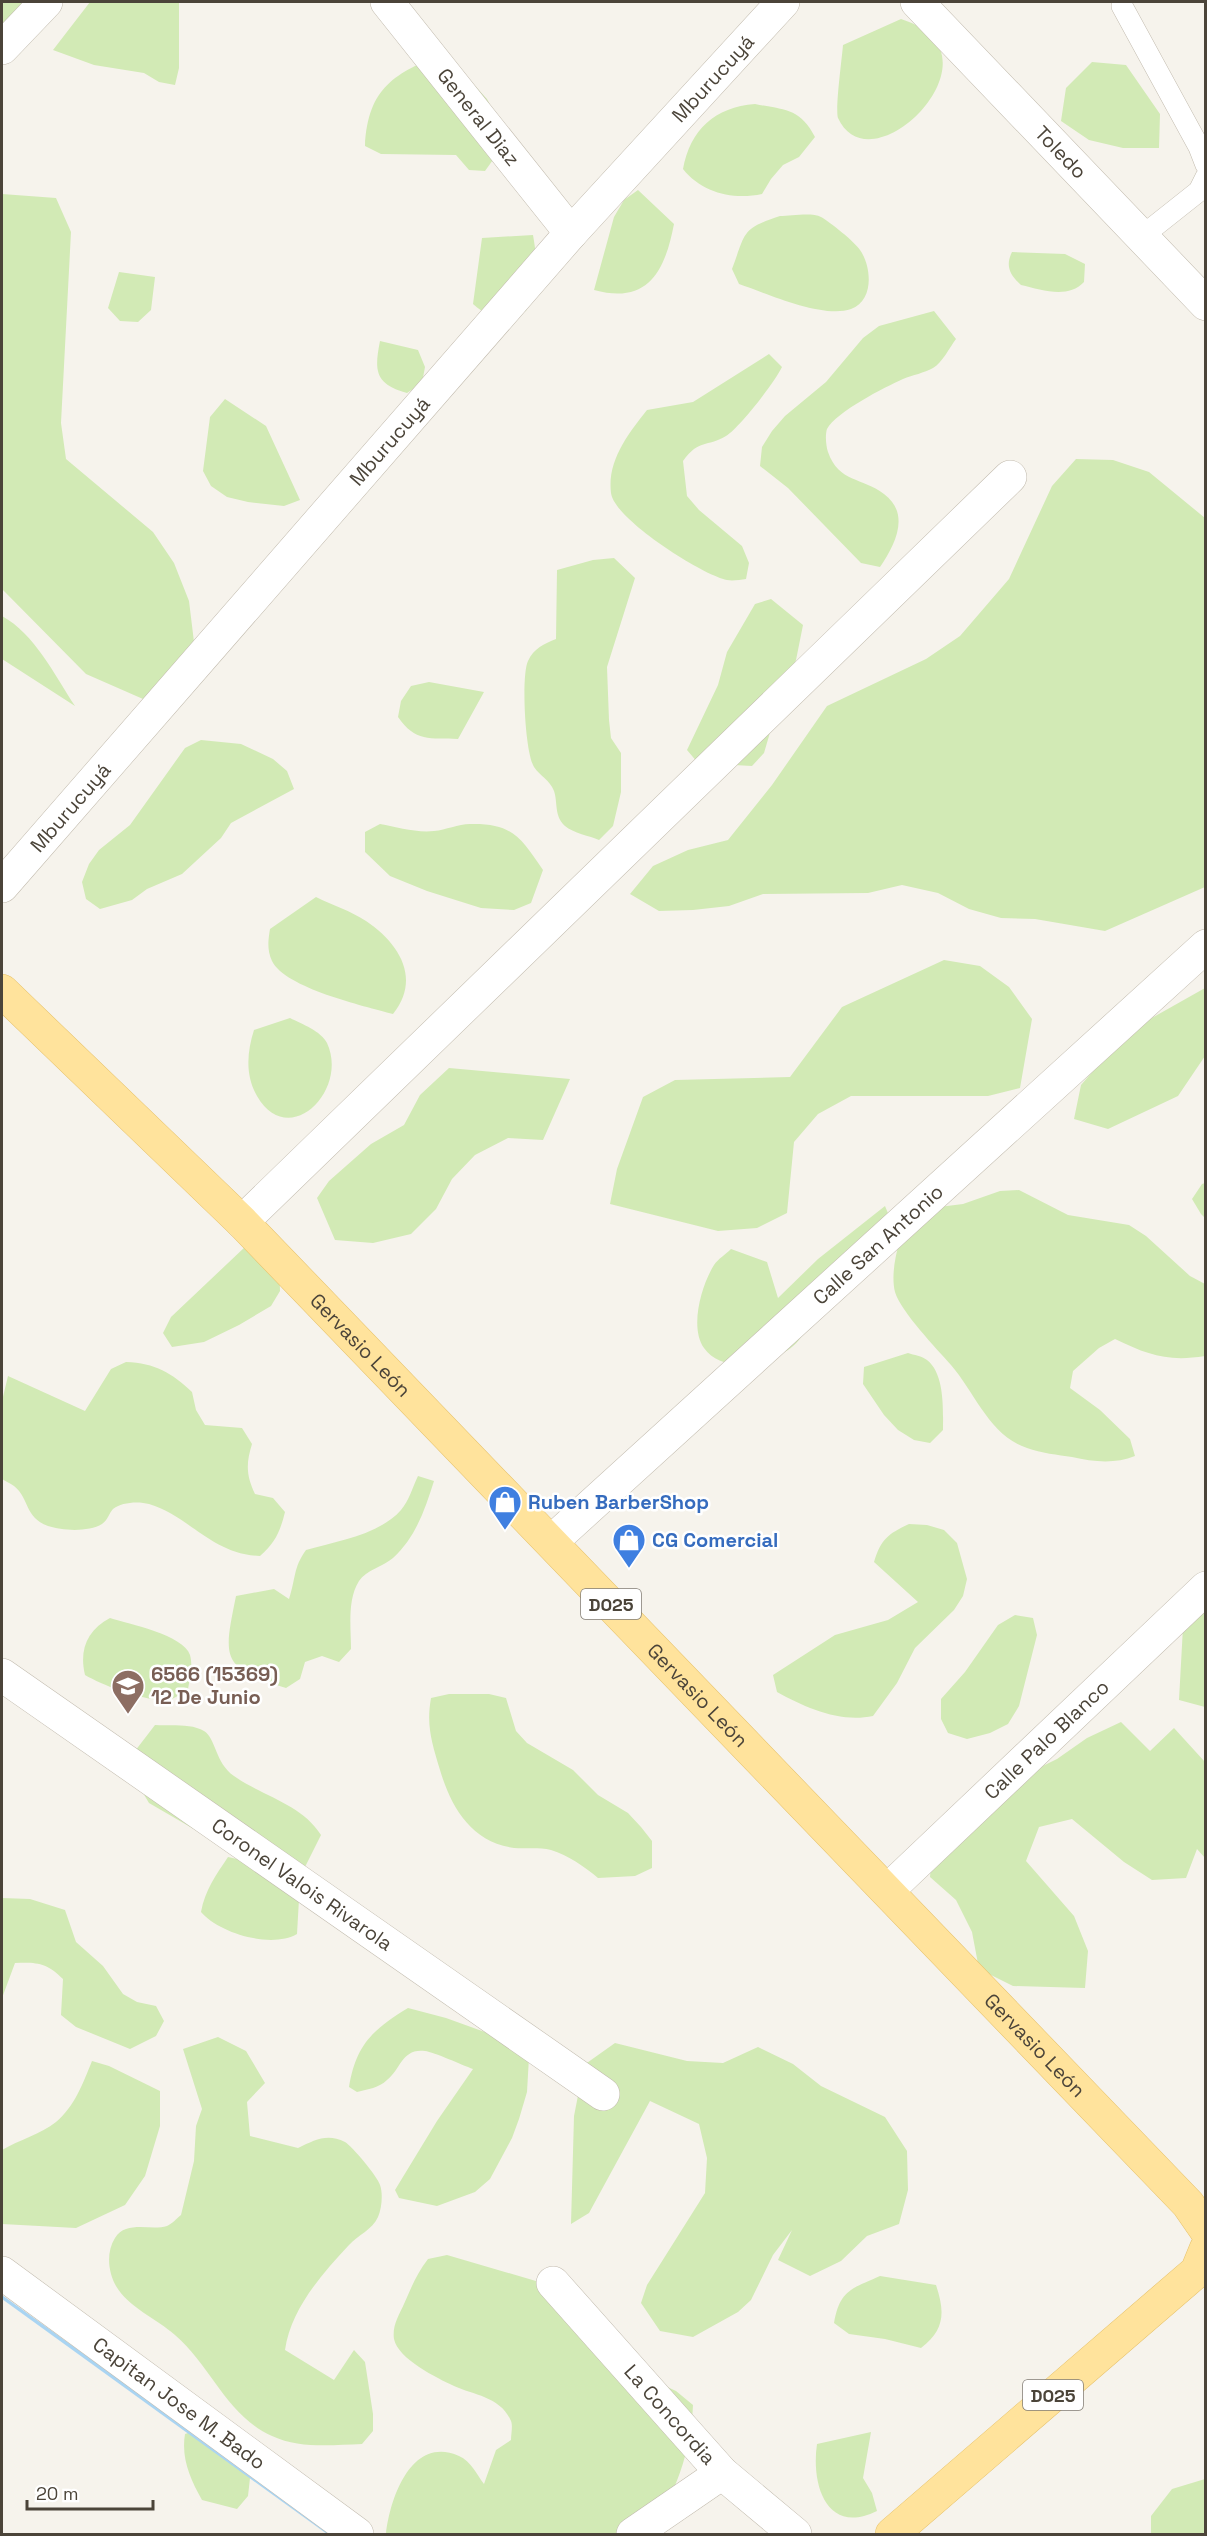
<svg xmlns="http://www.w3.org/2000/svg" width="1207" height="2536" viewBox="0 0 1207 2536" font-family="'Space Grotesk',sans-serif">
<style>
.green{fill:#d2eab5}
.water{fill:#a9d4f2}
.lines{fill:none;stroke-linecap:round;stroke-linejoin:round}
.service-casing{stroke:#c2bbae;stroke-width:22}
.minor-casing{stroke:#c2bbae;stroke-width:34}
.primary-casing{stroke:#e6c16a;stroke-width:34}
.service{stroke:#fff;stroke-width:21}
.minor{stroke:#fff;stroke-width:33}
.primary{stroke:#ffe39c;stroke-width:33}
.labels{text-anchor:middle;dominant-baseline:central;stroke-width:5;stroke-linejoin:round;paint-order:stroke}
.shield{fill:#fff;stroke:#817c74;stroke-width:1.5}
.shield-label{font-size:18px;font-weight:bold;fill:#4b4439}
.street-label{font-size:20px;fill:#4b4439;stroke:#fff}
.shop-label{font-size:20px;font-weight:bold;fill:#366cbe;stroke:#fff;text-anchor:start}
.education-label{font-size:20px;font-weight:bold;fill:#785e54;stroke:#fff;text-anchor:start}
</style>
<rect width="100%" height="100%" fill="#f6f3ec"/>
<path class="green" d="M2,2h31l-31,35z
M90,2h89v66l-4,17 -16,-3 -15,-9 -50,-8 -41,-15z
M901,19c11,4 22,8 31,18 45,45 -64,146 -94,81 -3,-9 4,-60 5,-73z
M445,53l42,46 9,17 -1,41 -10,14 -16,-1 -13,-15 -75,-1 -16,-8c3,-59 30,-73 80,-93z
M1092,62l34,3 34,49 -1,34h-36l-34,-8 -28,-19 5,-33z
M755,104c30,6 45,4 60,33l-16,20 -16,8 -12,14 -9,15c-29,6 -60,-1 -79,-25 7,-39 32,-62 72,-65z
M638,190l36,34c-9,47 -26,81 -80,66l20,-73 10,-17z
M2,194l54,4 15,34 -10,191 5,36 87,73 21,31 15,38 5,41 -35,64 -73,-32 -84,-85z
M780,216c11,0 32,-4 41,1 9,5 34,25 39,33 12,17 14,51 -9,59 -28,10 -85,-16 -112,-25l-7,-15c14,-37 9,-40 48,-53z
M533,235c5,27 5,50 -7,76 -25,9 -32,11 -53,-7l9,-66z
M1012,252l53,2 20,10 -1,18c-16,17 -42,8 -63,3 -11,-10 -16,-19 -9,-33z
M119,272l36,5 -4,33 -13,12 -18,-1 -12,-13z
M934,311l22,28c-6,8 -14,24 -23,29 -9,5 -20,7 -30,11 -18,8 -67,33 -76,50 -2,6 -1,17 1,23 11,31 34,25 56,42 27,20 11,51 -4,73l-19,-4 -73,-75 -28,-22 2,-19 10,-16 13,-15 41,-34 37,-44 16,-12z
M380,341l38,9 7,17 -3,16 -15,10c-32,-9 -33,-22 -27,-52z
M769,354l13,13c-7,15 -43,61 -56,69 -20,12 -26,2 -43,25l4,35 12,14 43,36 7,17 -3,16c-6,1 -14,2 -19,1 -25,-5 -113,-61 -116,-87 -4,-33 18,-60 36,-83l46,-8z
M225,399l41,27 34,74 -16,6 -36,-4 -21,-5 -16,-11 -8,-15 7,-54z
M1076,459l37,1 36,12 56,46v369l-100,44 -70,-12 -34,-1 -32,-9 -31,-16 -36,-8 -34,8 -105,1 -34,12 -36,4 -34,1 -29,-17 23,-28 35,-16 40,-10 44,-55 55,-79 99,-47 34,-23 49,-57 43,-93z
M614,558l21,20 -28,89 2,53 2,18 10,15v39l-8,34 -14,14c-9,-4 -26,-7 -34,-14 -11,-10 -7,-23 -11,-35 -4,-11 -14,-15 -20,-24 -9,-15 -13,-91 -6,-106 6,-13 16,-17 28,-22l1,-69 36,-10z
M771,599l32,26 -7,35 -15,35 -17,58 -12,13 -54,-3 -11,-13 31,-65 9,-33 28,-48z
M2,616c33,18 53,60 73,90l-73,-47z
M429,682l55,10 -26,47c-28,-1 -43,3 -60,-22l3,-16 10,-15z
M201,740l40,4 32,15 14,12 7,18 -63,34 -10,15 -39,36 -35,15 -15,11 -32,9 -14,-10 -4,-17 7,-18 10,-14 31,-25 55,-77z
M380,824c17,3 36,9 54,7 12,-1 24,-7 36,-7 43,-1 51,14 73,46l-12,33 -17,7 -33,-2 -54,-17 -37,-15 -25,-24v-20z
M316,897c16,8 35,14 50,24 34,23 55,58 27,93 -29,-8 -108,-26 -121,-53 -5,-11 -4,-20 -2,-32z
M944,960l36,6 29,21 23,32 -12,69 -32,8h-137l-33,18 -24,28 -7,71 -30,15 -39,3 -108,-27 7,-35 26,-72 32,-17 115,-3 52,-70z
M1205,988v68l-27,40 -70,33 -34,-10 7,-34 46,-53z
M290,1018c12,6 31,13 37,25 22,47 -38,108 -70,53 -12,-21 -10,-44 -3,-66z
M449,1068l121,11 -27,61 -35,-2 -33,17 -23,24 -16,30 -25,25 -38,9 -38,-3 -18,-42 12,-17 42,-37 33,-19 16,-30z
M1205,1183h1l-1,35 -4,-4 -9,-15 10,-15z
M1019,1190l49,25 61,10 17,11 44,40 15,8v72c-37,6 -57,-1 -90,-17l-16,9 -26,23 -3,17 30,22 30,29 5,17c-20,8 -41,6 -63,1 -14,-2 -31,-4 -45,-9 -37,-12 -52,-55 -76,-83 -14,-16 -50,-53 -56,-73 -6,-25 7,-56 12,-81l56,-7 37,-13z
M885,1206l7,17c-23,26 -53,54 -72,83 -11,14 -16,34 -32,44 -22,14 -66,24 -84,-2 -15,-21 -2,-64 10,-83 4,-6 12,-11 17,-16l36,13 11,36 40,-39z
M246,1246l33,10 1,35 -9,15 -32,19 -35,17 -32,5 -9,-14 8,-16z
M908,1353c6,2 14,3 19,7 18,14 16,50 16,70l-13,13 -16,-3 -16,-10 -14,-15 -21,-31 1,-17z
M126,1362c29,1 46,11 66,30l4,18 9,15 37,3 10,16c-6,19 -6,31 3,50l18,4 12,14c-5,20 -10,31 -25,44 -49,-2 -69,-39 -111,-52 -10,-3 -28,-2 -36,5 -4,4 -5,11 -11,15 -13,8 -39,7 -54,2 -24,-9 -18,-27 -34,-40 -4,-3 -9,-5 -12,-7v-78l6,-25 77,35 26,-42z
M418,1476l16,5c-9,28 -18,56 -41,77 -9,8 -27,12 -34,23 -12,19 -8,47 -8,68l-12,13 -17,-6 -17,6 -5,17 -14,9c-65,-21 -63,-28 -50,-92l38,-7 15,10c7,-21 4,-31 17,-49 31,-9 73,-15 95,-40 8,-9 12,-24 17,-34z
M909,1524l18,1 17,5 13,13 10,36 -4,17 -9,14 -39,38 -18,35 -24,33c-33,7 -67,-8 -96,-24l-4,-17 62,-40 53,-15 30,-18 -44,-40c7,-23 14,-28 35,-38z
M1205,1599v108l-26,-7 4,-73z
M1015,1615l18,3 4,17 -18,71 -11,18 -18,9 -23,6 -19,-6 -7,-14v-20l24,-27 33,-47z
M110,1618c19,6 74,17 80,37 3,11 0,23 -2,34 -5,3 -11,8 -16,10 -22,5 -68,-13 -87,-24 -6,-25 2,-45 25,-57z
M449,1694h40l17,4 10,33 11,12 46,27 25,25 30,18 13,14 11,14v27l-17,8 -37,2c-13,-11 -30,-23 -47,-28 -12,-3 -25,-1 -37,-2 -43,-6 -63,-41 -74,-78 -8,-27 -14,-44 -9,-72z
M1121,1722l29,29 24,-23 31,34v96l-8,-9 -11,29 -34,2 -28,-18 -52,-43 -33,8 -13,34 48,55 14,35 -3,37 -72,-2 -34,-17 -7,-37 -16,-32 -26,-23 3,-35 53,-48 71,-35 30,-21z
M155,1725c15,1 36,-2 49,6 12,7 11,32 30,45 28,20 68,28 87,59l-16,32 -101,-32 -55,-32 -15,-25 1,-27z
M228,1857l9,2 62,40 -2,35c-26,15 -78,-1 -96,-22 4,-22 15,-37 27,-55z
M2,1898l28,1 35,11 11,32 27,24 20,28 14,8 19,4 8,15 -8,15 -26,13 -54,-22 -15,-12 2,-36c-16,-16 -26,-17 -48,-16l-13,35z
M408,2008l38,10 72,26 11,13 -2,35 -8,27 -7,19 -22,41 -15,13 -38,14 -38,-8 -4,-8 42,-69 36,-52c-11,-4 -39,-17 -48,-18 -23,-3 -24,18 -38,29 -8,8 -19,9 -30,12l-8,-5c7,-42 23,-57 59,-79z
M218,2037l28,14 19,32 -18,19 3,34 48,12c17,-8 29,-15 47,-6 7,4 33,35 35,43 3,8 2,23 -2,32 -5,12 -21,19 -29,28 -28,30 -58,64 -64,105l49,30 20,-30 11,12 8,52v17l-11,13c-30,1 -62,5 -90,-8 -45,-20 -61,-70 -97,-101 -18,-16 -47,-28 -59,-49 -8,-14 -10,-34 -1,-48 11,-18 36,-7 52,-12 5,-2 10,-8 14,-11l13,-54 2,-35 6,-17 -19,-60z
M615,2043l72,18 36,2 35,-16 35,17 28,22 64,31 22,34 1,39 -9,34 -32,12 -26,25 -31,15 -32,-16 14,-30 -19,25 -22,45 -13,12 -45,25 -33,-6 -19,-28 6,-18 58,-92 2,-35 -8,-34 -49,-23 -61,112 -18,11 3,-108 10,-51z
M92,2061l17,5 51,25v35l-15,50 -20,29 -49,23 -74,-4v-74c17,-10 39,-16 54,-28 19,-16 27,-39 36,-61z
M447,2255l99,29 113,99 17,8 17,14c-2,47 -18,91 -45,129h-262c4,-35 25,-99 73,-78 12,5 18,19 25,28l12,-34 15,-10c0,-6 2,-14 0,-19 -10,-24 -37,-26 -57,-35 -17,-8 -56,-27 -60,-47 -2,-13 5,-24 10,-35 7,-16 13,-31 24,-45z
M880,2276l56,9c9,27 9,45 -15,63l-36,-9 -36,-5 -15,-11c6,-33 17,-34 46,-47z
M202,2428l48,50 -2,18 -11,13 -35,-9c-12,-21 -21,-42 -17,-66z
M871,2432l-8,46 9,15 5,18c-51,25 -66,-27 -60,-67z
M1205,2479v55h-54v-18l21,-27z"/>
<path class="water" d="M2,2295l332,239h-7l-325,-235z"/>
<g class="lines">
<g class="service-casing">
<path id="service" d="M1122,6l77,141 7,18
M1141,237l58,-46 7,-14"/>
</g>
<g class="minor-casing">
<g id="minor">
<path id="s1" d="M387,2l184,231"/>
<path id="s2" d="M917,2l289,302"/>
<path d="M2,48l44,-46"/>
<path id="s3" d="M2,886l569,-653 212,-231"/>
<path d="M242,1222l768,-745"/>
<path id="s4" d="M551,1542l655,-596"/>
<path id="s5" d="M2,1675l601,419"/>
<path id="s6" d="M887,1891l319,-303"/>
<path id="s7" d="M2,2273l355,261"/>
<path id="s8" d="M553,2283l169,190 73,61"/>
<path d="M633,2534l89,-61"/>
</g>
</g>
<g class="primary-casing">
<g id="primary">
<path id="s9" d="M2,991l240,231 946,982 18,26"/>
<path d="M892,2534l305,-263 9,-22"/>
</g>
</g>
<use href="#service" class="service"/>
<use href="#minor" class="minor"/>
<use href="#primary" class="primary"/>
</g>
<defs>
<g id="shop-pin" transform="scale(1.725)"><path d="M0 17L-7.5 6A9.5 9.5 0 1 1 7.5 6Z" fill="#3f7fe0" stroke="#fff"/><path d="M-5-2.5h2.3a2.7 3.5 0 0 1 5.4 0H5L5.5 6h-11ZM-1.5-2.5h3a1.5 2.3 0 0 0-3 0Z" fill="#fff"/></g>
<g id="school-pin" transform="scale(1.725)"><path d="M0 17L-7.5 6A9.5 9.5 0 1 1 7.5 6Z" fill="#8d6e63" stroke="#fff"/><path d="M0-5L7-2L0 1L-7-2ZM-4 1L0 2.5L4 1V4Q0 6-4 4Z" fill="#fff"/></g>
</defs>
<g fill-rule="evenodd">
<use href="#shop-pin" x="505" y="1502"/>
<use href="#shop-pin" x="629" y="1540"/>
<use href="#school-pin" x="128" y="1686"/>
</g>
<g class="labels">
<g class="shield">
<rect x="581" y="1589" width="60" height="30" rx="4.5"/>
<rect x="1023" y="2380" width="60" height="30" rx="4.5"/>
</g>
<g class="shield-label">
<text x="611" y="1604">D025</text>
<text x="1053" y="2395">D025</text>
</g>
<g class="street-label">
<text stroke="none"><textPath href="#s3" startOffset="1076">Mburucuyá</textPath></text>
<text stroke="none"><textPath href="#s1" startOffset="147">General Diaz</textPath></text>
<text stroke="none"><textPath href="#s2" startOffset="208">Toledo</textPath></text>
<text stroke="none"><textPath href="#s3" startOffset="590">Mburucuyá</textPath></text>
<text stroke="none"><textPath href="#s3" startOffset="104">Mburucuyá</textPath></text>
<text stroke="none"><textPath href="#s4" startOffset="442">Calle San Antonio</textPath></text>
<text stroke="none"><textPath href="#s9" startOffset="504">Gervasio León</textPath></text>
<text stroke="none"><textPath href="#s9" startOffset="990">Gervasio León</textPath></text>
<text stroke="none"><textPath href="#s6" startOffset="220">Calle Palo Blanco</textPath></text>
<text stroke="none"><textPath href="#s5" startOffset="366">Coronel Valois Rivarola</textPath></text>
<text stroke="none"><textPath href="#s9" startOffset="1476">Gervasio León</textPath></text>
<text stroke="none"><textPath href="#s7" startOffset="220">Capitan Jose M. Bado</textPath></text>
<text stroke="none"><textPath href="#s8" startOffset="176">La Concordia</textPath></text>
</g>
<g class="shop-label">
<text x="528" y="1502">Ruben BarberShop</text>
<text x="652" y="1540">CG Comercial</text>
</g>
<g class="education-label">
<text x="151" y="1674">6566 (15369)<tspan x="151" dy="23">12 De Junio</tspan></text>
</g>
</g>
<rect width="1207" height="2536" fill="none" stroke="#4b4439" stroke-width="6"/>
<path d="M27 2500v9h126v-9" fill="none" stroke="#4b4439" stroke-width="3"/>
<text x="36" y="2500" font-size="18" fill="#4b4439" stroke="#ffffff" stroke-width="4.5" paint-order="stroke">20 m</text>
</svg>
